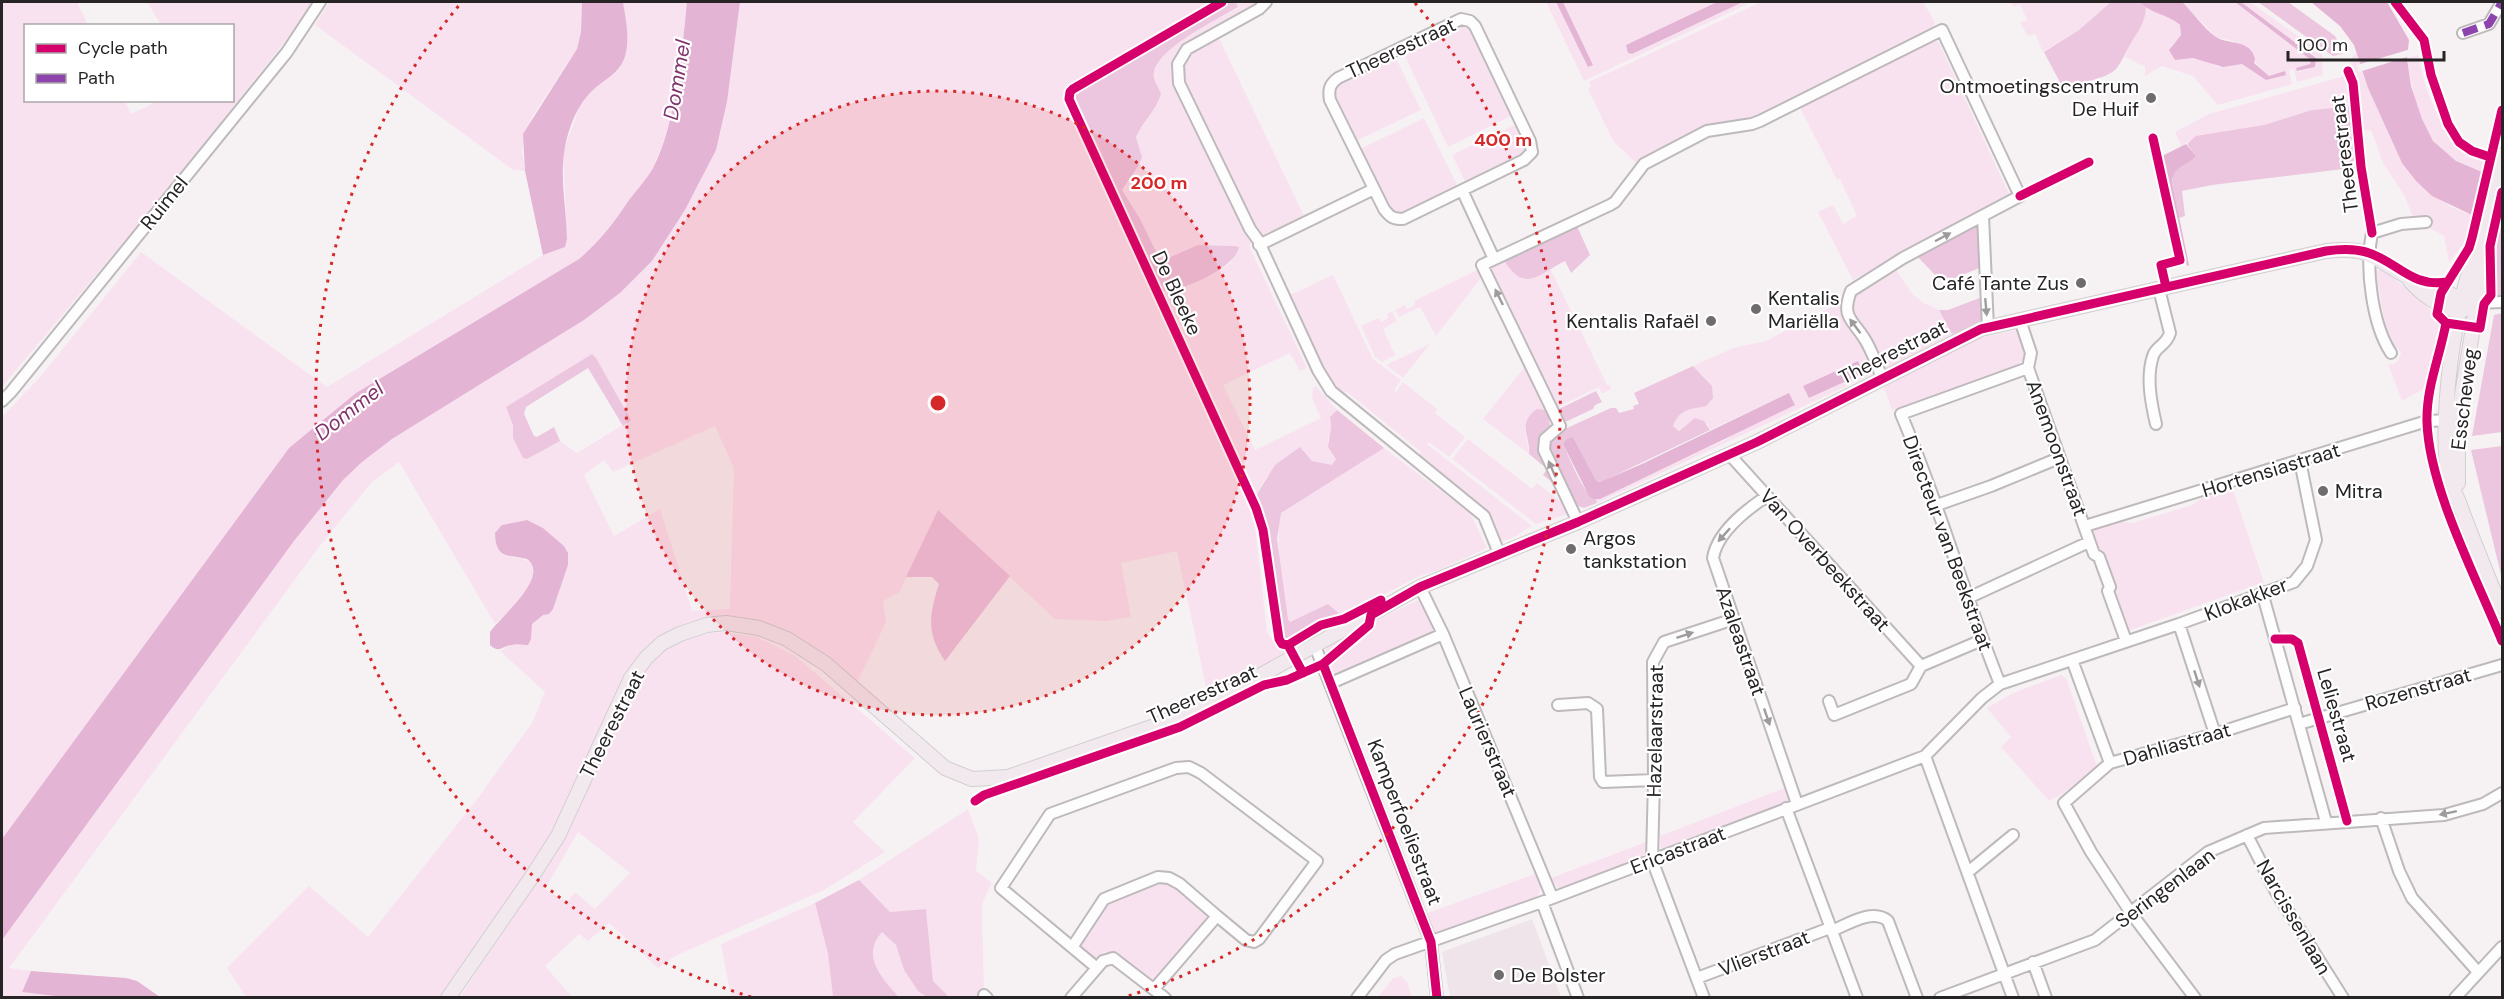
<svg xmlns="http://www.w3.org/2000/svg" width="2504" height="999" viewBox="0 0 2504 999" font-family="'DM Sans',sans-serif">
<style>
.built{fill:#efe4ea}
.green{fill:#f9e2f0;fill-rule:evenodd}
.forest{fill:#ecc5df}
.water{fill:#e4b4d4}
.pier{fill:#f6f2f4}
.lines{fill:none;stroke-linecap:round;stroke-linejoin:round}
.river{stroke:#e4b4d4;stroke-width:18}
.minor-casing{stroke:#bebabc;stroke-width:14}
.major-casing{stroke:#d1ced0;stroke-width:16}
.minor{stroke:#fefdfd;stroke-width:10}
.major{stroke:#f2e9ef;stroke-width:14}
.quiet{stroke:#8e44ad;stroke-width:8;stroke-dasharray:15 8;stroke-linecap:butt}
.cycleway-casing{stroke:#fff;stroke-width:13}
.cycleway{stroke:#d6006c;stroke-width:9}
.oneway{fill:#9d9b9c}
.ring{fill:none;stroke:#d62828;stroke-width:3;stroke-dasharray:3 6}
.poi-dot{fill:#6f6c6e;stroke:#fff;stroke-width:2}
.labels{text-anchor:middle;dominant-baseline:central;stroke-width:4.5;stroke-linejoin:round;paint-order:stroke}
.street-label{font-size:20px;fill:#272426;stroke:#fff}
.poi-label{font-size:20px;fill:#272426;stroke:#fff;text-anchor:start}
.water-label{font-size:21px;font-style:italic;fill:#81336c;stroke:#fff}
.centre{fill:#d62828;stroke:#fff;stroke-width:3}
.ring-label{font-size:18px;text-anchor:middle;font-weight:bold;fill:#d62828;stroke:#fff;stroke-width:4.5;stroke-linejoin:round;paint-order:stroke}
</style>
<rect width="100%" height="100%" fill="#f6f2f4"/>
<path class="built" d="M1532,919l29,78h-111l-8,-45z"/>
<path class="green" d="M2,2h75l11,23 -62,1v74l99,1 6,13 27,-13 74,-1v-74l-71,-1 -14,-23h166l-19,28 -126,159 -166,198z
M329,2h253l-1,30 -4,17 -45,68 -10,32 3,22 -12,-1 -198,-145z
M623,2h64c-6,54 -10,120 -36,169 -6,12 -18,23 -24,33 -14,20 -29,39 -48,55l-223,134 -67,55 -287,391v-422l39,-41 100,-124 186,135 216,-132 22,-8 2,-8 -4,-87 17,-46 10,-15 31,-26 6,-32z
M740,2h470l-137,80 -7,12 1,6 100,225 86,183 14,124c6,11 14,16 27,18l-86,46 -31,-145 -56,12 10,54 -25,4 -51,-2 -117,-109 -39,83 -16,8 3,21 -30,63 -60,-46 -89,-18 -24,4 -26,11 -24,30 -83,174 -105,157h-199l-19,-29 82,-82 59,51 110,-139 54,-75 13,-31 -45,-41 10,-6h14l7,-10 1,-11 23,-21 4,-17 9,-21v-12l-4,-7 -21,-18 -16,-8 -25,5 -7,8 18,25h8l9,4c14,22 -21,48 -35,62l-96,-162 -28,21 -52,64 -310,421 22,3 -9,21 41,5 -61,1v-58l292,-399 49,-61 19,-18 30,-23 192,-119 36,-27 32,-32 33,-51 17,-32 19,-48 6,-28zM592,354l4,4 35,62 -54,33 -17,-12 -33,18 -14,-21v-13l-6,-18zM715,426l19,42 -4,141 -38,2 -32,-102 -46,27 -30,-61 20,-15 9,12z
M1236,2h24c-23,24 -89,32 -87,74l81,164 -5,6 58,122 -7,3 -10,-18 -67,32 32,65 66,-32 -9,-20 1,-10 3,-2 21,24 -7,8 1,9 -3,14 9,18 -5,7 -20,-5 -12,-13 -33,28 -13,23 -94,-208c7,1 11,-2 18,-4 24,-7 32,-13 53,-24l3,-17 -36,-1 -32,14 -7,-1 -37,-68c17,-24 23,-24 14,-53 7,-15 20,-26 25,-43 -2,-7 -9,-14 -7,-22 4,-25 63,-52 84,-64z
M1546,2h10l32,65 5,-3 -30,-62h154l-91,43 5,10 112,-53h9l-168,79z
M1761,2h162l12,20 -3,8 -179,87 -46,9 -62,31 -9,6 -23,-22 -25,-52 3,-2 -2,-5z
M2009,2h102l-32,28 -36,22 -8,-18 -7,2 -8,-13 7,-3 -7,-16 -6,3z
M2182,2h53l76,58 -1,4 -13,4 1,4 17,-5 1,-10 -75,-55h9l72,51 1,22 -26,7 -3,-13 -5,1 3,14 -74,21 -25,-29 -31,-10 -17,10v-9l-20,-10c7,-20 19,-27 21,-50l22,9 12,9 1,10 -11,12 19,11 18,3 11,6 24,-3 24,16 19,-9 -16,5 -36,-35 -17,-4z
M1456,23l13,2 14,22c-4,16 7,18 13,28 8,12 13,27 19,39l-67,33 -46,-97z
M1218,36l86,180 -43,21 -6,-7 -73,-150c2,-28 14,-31 36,-44z
M1932,40l7,3 70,151 -156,86 -35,-68 15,-7 10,19 14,-8 -17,-37 -3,1 -38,-74z
M2356,53l12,35 34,75 47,43 23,9 -6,26 -17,21 -5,-26 -30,-17 -10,-24 -21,-32 -12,-33 -11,1 -7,-58 3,-1 -7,-11z
M1394,54l27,56 -67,32 -21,-45 3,-14 29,-15 6,2 14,-7 2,-6z
M2418,55c4,26 19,67 38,87 8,8 18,12 29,15l-3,15c-9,-3 -18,-6 -26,-11 -35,-20 -43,-66 -49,-102z
M2348,75l5,31 -41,4 -48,15 -75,16 -8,5 -6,-14 34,-18z
M1424,118l35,71 -57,26 -12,-3 -18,-32 2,-7 -6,-12 -6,-2 -4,-9z
M1519,123l9,20v10l-31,18 -6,-3 -13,7 -2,6 -9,4 -15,-30z
M1503,259l43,14 4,-5 57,117h3l1,4 -9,5 -3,-7 -41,20 -69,-143z
M1894,267l19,28 11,8 15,7 13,24 -66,34c-11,-21 -26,-38 -36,-59l5,-16z
M1481,268l3,6 -48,62 -16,-29 -21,10 -4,-7 10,-5 2,4 8,-4 -1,-4z
M2382,268l52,45 6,10 -3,30 -9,33 -26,15 -14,-37 4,1 6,-4 3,-8 -3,-5 -9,-4 -13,-69v-3z
M1333,275l40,84 28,21 -7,10 2,2 7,-10 34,27 -2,4 30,24 -16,20 -20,-15 -2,2 105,82c-11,5 -21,17 -33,14l-10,-24 -72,-58 4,-6 -75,-61 -5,5 -12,-17 -41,-83z
M1841,302c-1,21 10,28 21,44 6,8 10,17 15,26l-280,131 -1,-4 131,-60 62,-46 -79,37 -2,-6 -18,-2 -12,9 -5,-5c5,-13 11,-17 25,-18l9,-28 -14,-14 40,-18 33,-7zM1858,361l5,12 -54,25z
M1392,311l5,10 -14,8 12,26 -13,7 -7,-5 -14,-31 17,-8 3,4 7,-4 -1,-4z
M2018,330l8,24 -6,10 -128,46 -8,-23 95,-49z
M1430,344l-27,34 -17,-13z
M1526,365l22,45 -6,-1 -17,19 4,26 -46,-35z
M1468,439l64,50 5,-6 26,20 5,11 -32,10 -84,-65z
M1384,448l86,65 17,35 -48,22 -22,7 -74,40 -15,-12 -38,17c-9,-16 -15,-93 -9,-109z
M2232,487l32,95 -136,49 -4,-4 -32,-93 3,-6 20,-7 17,2 60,-18 17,-12z
M1418,600l5,6 11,23 -2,4 -94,42 -7,-3 -5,-14v-11l32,-18z
M721,632l36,5 37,18 121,103 -62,64 32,30 -61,38 -149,66 -17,12 -49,-45 -21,18 -9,-7 -34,32 27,31 -113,1 94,-140 94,-194c26,-23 39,-28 74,-32zM578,832l52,41 -35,36 -20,-17 -8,10 -22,-13z
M2061,675l5,3 31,88 -35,28 -13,7 -48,-54 10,-10 -24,-29 26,-15z
M1787,787l3,12 -2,5 -127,47 -1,-15z
M968,809l11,30 -3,32 16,12 -9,18 -1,10 2,80 -5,6h-30l-16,-15 -7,-73 -36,3 -31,-32z
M1646,842l2,15 -85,33 -6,-3 -6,-9z
M1538,873l4,10 -5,17 -102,38 -10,-24z
M1166,881l45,34 -56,70 -40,-32 -11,-1 -8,7 -19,-14 31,-42z
M815,903l13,51 5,43h-102l-10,-53z
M882,931l14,14 8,25 14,21 9,6h-28c-12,-13 -33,-35 -26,-54 2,-4 7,-8 9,-12z
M1401,976l6,6 5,15h-34l15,-19z"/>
<path class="forest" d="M1226,2h10l2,5c-21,13 -79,40 -84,65 -2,8 5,15 7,22 -5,17 -18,27 -25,43l6,20 -3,8 -17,25 18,29 19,39 7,1 32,-14 36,1 5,1c-3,21 -60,46 -79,44l-89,-197 2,-3z
M2111,2h29l6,5c-1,17 -8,24 -16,38 -5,8 -8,17 -14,24 -9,10 -41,15 -53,19l-19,-36 35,-22z
M2258,2h30l47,34 10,17 -12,3z
M2353,106l6,61 -147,18 -30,6 3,25 -6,2 -7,-35 1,-9 4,-6 19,-12 -9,-12 9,-8 68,-11 48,-15z
M1980,220l-1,48 -24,10 -18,-1 -21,-22z
M1576,224l14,31 -19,18 -6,-12c-28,14 -40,33 -62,-2z
M2497,225l5,2v72l-6,1c3,-25 -1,-50 1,-75z
M1982,297l3,24 -33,13 -13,-24h9z
M2502,313v119l-30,4 22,-121z
M592,354l4,4 35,62 -8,6 -35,-58 -62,39 -2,7 10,22 3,1 17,-10 6,14 -33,18 -4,-1 -10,-20v-13l-7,-18z
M1693,366l19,20 1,12 -7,8c-16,4 -26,2 -33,20l6,5 16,-13 9,3 6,9 -109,52 -5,-2 -23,-43 -10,7c7,14 20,51 33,55l1,4 -13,5 -9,-3 -28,-60 9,-12 55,-25h5l3,5 15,-4 -1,-3 6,-2 -5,-11z
M1596,391l6,11 -7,3 -2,4 -30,14 -6,-13z
M1537,409l11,1 2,16 -6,8 11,47 -2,2 -10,-8 4,-6 -18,-15c2,-18 -13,-30 8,-45z
M1337,410l47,38 -103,65 -4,26 11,80 2,3 38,-18 15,13 -21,5 -37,20 -3,-4 -20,-119 -8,-20 21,-34 25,-18 12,14 20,4 4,-6 -8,-12 3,-20 -1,-10z
M2502,446v133l-31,-129z
M938,510l72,66 -65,85c-19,-28 -16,-46 -6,-77l-7,-7h-26z
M859,880l31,32 36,-3 7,72 16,16h-22l-9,-6 -14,-21 -8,-25 -14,-13c-21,24 -1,45 17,65h-66l-5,-43 -13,-51z"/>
<path class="water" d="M582,2h41c3,19 9,45 -2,63 -6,10 -20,17 -28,25 -10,9 -17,22 -22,35 -15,41 -5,72 -4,114l-2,8 -22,8 -18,-84 -2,-37 54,-85 4,-17z
M687,2h53l-13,100 -11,48 -31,60 -33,51 -32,32 -36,27 -192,119 -30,23 -19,18 -49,61 -292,399v-101l287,-391 67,-55 223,-134c19,-16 34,-35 48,-56 7,-10 20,-24 26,-35 23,-44 29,-117 34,-166z
M1556,2h7l30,63 -5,2z
M1717,2h26l-111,52 -4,-1 -2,-8z
M2140,2h42c11,10 21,26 34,35 12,8 35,2 39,22l-1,4 15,13 16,-5 1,4 -20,5 -24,-16 -19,3 -30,-9 -18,2 -6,-10 12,-15 -1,-10c-12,-11 -29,-11 -40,-23z
M2235,2h6l75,56 -1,9 -18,4 -1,-3 14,-4 1,-4z
M2311,2h76l22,38 -2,19 4,27 11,33 11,22 23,20 26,11 -10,43 -40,-19 -16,-15 -14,-18 -34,-75 -14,-43 -14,-19z
M2186,144l10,12c-10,11 -23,9 -24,27l16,77 1,5 -2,1 -24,-108 1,-3z
M1858,361l6,12 -55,25 -6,-12z
M1789,393l6,12 -195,94h-7l-4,-3 -26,-52 4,-5 6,-2 23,43 4,2 42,-18z
M527,520l16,8 21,18 4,7v12l-15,44 -4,5 -6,1 -11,9 -1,15 -3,6c-5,0 -11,-1 -16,0 -11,1 -12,9 -22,0v-13c10,-15 61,-55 37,-73 -19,-5 -31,1 -32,-26l7,-8z
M31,971l95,7 11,3 23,16h-97l-41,-5z"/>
<path class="pier" d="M2411,49l-1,7 -51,16 -2,-7z"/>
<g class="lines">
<path class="river" d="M2455,182l47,18"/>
<g class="minor-casing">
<path id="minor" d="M1266,2l-7,7 -72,40 -9,15 1,19 71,146 8,11 60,130 13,21 153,125 15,37
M1461,19l9,2 5,5 55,115 2,11 -8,8 -121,59c-10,0 -13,-2 -19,-10l-54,-109c-2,-11 0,-16 8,-22z
M2463,33l26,-9 13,-22
M1462,190l32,69
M1983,216l5,112
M1259,245l115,-56
M2477,303l25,-1
M2020,320l11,33 -3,15 66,186 5,3 11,30 -2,4 18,50
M2391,353c-19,-29 -26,-86 -19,-120l29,-9 25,-2
M2,401l9,-9 276,-340 33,-50
M2156,424c-5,-21 -10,-47 -3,-68 3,-10 13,-10 17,-23l-11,-44
M1729,454l192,212 61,-26
M1767,496c-21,14 -50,36 -54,62l84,246
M1937,505l54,-19 68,-28
M1578,522l-34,-72 1,-11 15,-13 -78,-161 128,-60 5,-3 29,-38 63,-33 45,-7 8,-3 182,-91 78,166 -117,62 -52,33c-10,26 1,28 13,47 8,12 12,26 18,39
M2085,526l342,-105 25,-1
M1420,587l23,47 109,263
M2262,592l64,230
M1968,598l121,-56
M2179,624l36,110
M1315,646l116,296 6,56
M2072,660l38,103
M1331,683l112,-49
M2000,684c-36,-89 -61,-181 -99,-270l127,-46
M1829,701l5,14 77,-31 10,-18
M1558,705l30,-2 9,6 3,68 3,5 51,-2
M2299,724l203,-59
M1925,756l88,242
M1786,808l71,190
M2381,818l18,53 13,27 66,74
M2247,835l29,57 67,106
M1968,872l45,-37
M1542,902l36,96
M1832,931c16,-7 41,-23 56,-10l29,77
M1073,946l31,-47 54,-22 11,1 11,6 37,32
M2033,962l13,36
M1097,968l-96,-80 49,-74 126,-46 13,-1 12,6 116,88 -58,78 -5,3 -8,-2 -29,-24 -63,73
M1697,978l133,-50
M984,995l3,3
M1071,998l32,-37 10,-3 52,40
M1357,998l29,-38 9,-6 147,-52 383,-146 57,-58 18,-14 179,-60 115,-42 13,-16 9,-26 -16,-79
M1704,998l-52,-138 2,-80 -1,-118 11,-20 70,-23
M1940,998l155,-58 113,-88 56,-24 180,-13 39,-11 19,-11
M2195,998l-64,-85 -40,-61 -27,-49 46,-40 105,-29 80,-26
M2455,998l47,-51"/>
</g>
<g class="major-casing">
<path id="major" d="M2480,249c-26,40 -42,183 -31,229 3,11 9,20 12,30 13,35 27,69 41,103
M2410,281c14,15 28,25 49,31l8,-4
M2458,483v-64l19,-116 3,-54 22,-94
M448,998l83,-120 27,-42 73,-158 15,-20 16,-15 18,-9 27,-9 19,-2 33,5 28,11 39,25 119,104 27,11 36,-2 146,-51 62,-26 204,-113 158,-65 179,-80 224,-113 345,-78c45,-5 46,7 82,26 22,11 45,19 69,26"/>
</g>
<use href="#minor" class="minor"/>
<use href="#major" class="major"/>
<path class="quiet" d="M2463,33l26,-9 13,-22"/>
<g class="cycleway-casing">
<path id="cycleway" d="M1222,2l-149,87 -3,3 -1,7 187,409 7,22 16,109 3,5 6,1 15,28
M2395,2l29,38 7,35 17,49 11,18 13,9 18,6
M2348,71l5,12 8,84 11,66
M2502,110l-30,128 -3,10 -28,45 -4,21 9,9 34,5 4,-24 7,-9 -1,-49 12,-54
M2153,138l27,122 -19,5 5,22
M2020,196l69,-34
M2446,323c-6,33 -20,65 -19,99 2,66 50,157 75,219
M2275,639h17l6,4 49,178
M1288,645l33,-20 23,-6 37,-19
M1323,664l108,278 6,56
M975,801l9,-6 196,-68 84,-42 23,-5 36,-16 46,-39 2,-10 49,-28 158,-65 179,-80 224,-113 345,-78c14,-2 29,-3 43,2 28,9 43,35 78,29"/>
</g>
<use href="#cycleway" class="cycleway"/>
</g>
<defs><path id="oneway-solid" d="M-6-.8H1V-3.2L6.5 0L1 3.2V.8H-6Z" transform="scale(1.5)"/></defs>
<g class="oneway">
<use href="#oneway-solid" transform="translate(1943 237) rotate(-28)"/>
<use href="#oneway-solid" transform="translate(1499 297) rotate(-116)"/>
<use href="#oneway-solid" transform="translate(1986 307) rotate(85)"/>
<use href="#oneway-solid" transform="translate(1855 326) rotate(-127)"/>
<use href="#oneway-solid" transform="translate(1552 469) rotate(-114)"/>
<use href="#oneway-solid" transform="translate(1724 535) rotate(132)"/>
<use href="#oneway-solid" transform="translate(1685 635) rotate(-18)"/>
<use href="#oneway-solid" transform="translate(2197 679) rotate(72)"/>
<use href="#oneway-solid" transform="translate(1767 717) rotate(71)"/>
<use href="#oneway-solid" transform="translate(2448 813) rotate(168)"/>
</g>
<circle cx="938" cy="403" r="312" fill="#d62828" fill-opacity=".12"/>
<g class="ring">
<circle cx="938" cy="403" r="312"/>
<path d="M751 997A623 623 0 0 1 461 3M1415 3A623 623 0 0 1 1125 997"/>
</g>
<g class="poi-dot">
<circle cx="2151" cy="98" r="6"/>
<circle cx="2081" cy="283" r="6"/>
<circle cx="1756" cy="309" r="6"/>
<circle cx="1711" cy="321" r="6"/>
<circle cx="2323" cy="491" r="6"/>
<circle cx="1571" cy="549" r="6"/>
<circle cx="1499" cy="975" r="6"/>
</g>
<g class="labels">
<g class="street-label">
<text transform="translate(1401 48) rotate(-25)">Theerestraat</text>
<text transform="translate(2344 154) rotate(-97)">Theerestraat</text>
<text transform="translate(164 203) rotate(-51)">Ruimel</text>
<text transform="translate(1177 293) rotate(65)">De Bleeke</text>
<text transform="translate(1893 352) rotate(-27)">Theerestraat</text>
<text transform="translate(2464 399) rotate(-83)">Esscheweg</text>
<text transform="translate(2057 448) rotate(70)">Anemoonstraat</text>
<text transform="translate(2271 470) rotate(-17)">Hortensiastraat</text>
<text transform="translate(1948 543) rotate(70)">Directeur van Beekstraat</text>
<text transform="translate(1825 560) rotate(48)">Van Overbeekstraat</text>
<text transform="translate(2246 599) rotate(-21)">Klokakker</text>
<text transform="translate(1741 641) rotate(71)">Azaleastraat</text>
<text transform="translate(2418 689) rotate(-16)">Rozenstraat</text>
<text transform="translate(1202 694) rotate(-24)">Theerestraat</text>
<text transform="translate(2337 715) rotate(74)">Leliestraat</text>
<text transform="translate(612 724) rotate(-63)">Theerestraat</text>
<text transform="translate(1655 731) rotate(-89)">Hazelaarstraat</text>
<text transform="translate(1488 742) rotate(67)">Laurierstraat</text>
<text transform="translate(2177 744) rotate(-16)">Dahliastraat</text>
<text transform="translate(1405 822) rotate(69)">Kamperfoeliestraat</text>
<text transform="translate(1678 850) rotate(-21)">Ericastraat</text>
<text transform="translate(2165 888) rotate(-37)">Seringenlaan</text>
<text transform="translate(2294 917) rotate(60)">Narcissenlaan</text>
<text transform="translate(1764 953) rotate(-21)">Vlierstraat</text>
</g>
<g class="poi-label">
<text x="2139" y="86" text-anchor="end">Ontmoetingscentrum<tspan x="2139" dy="23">De Huif</tspan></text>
<text x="2069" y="283" text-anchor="end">Café Tante Zus</text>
<text x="1768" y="298">Kentalis<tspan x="1768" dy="23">Mariëlla</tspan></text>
<text x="1699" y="321" text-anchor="end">Kentalis Rafaël</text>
<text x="2335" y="491">Mitra</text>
<text x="1583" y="538">Argos<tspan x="1583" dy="23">tankstation</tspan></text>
<text x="1511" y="975">De Bolster</text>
</g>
<g class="water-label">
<text transform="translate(677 80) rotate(-81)">Dommel</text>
<text transform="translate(349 411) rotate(-38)">Dommel</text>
</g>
</g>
<circle cx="938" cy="403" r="9" class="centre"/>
<g class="ring-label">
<text x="1503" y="146">400 m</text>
<text x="1159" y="189">200 m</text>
</g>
<rect width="2504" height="999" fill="none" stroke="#272426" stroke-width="6"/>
<rect x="24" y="24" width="210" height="78" fill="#ffffff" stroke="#a9a7a8" stroke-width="1.5"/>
<rect x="36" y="44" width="30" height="9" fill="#d6006c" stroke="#a9a7a8" stroke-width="1.5"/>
<text x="78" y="54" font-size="18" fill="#272426">Cycle path</text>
<rect x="36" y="74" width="30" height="9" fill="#8e44ad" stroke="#a9a7a8" stroke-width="1.5"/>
<text x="78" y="84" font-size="18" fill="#272426">Path</text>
<path d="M2288 51v9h156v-9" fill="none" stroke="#272426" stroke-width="3"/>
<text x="2297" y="51" font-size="18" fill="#272426" stroke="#ffffff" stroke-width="4.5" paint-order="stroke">100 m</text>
</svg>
